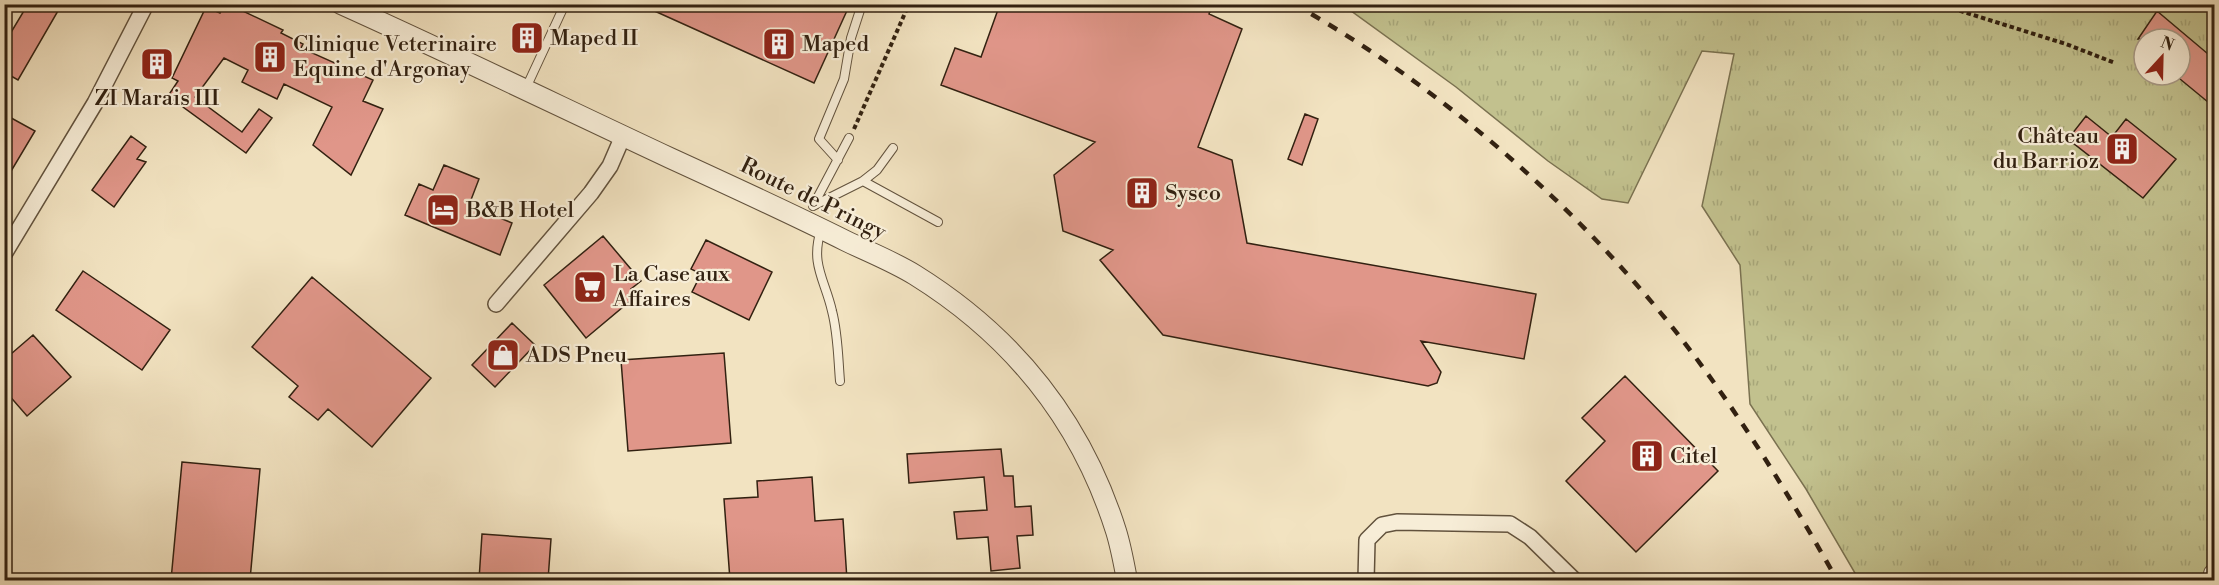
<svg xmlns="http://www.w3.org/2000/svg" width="2219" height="585" viewBox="0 0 2219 585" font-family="'Libre Bodoni',serif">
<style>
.grass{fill:url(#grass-tufts);stroke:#7a7150;stroke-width:1.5;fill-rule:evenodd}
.building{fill:#e09689;stroke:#322111;stroke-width:1.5}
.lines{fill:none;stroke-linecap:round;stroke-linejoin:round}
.service-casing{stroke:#62523d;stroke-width:10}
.minor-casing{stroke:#62523d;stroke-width:18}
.tertiary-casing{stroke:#62523d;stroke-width:22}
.path{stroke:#322111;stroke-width:4;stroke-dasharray:4.5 3;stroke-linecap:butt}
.service{stroke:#f7edd7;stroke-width:8}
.minor{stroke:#f7edd7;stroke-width:15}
.tertiary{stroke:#f7edd7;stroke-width:20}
.rail{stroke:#322111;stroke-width:4.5;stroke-dasharray:10 10;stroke-linecap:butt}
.labels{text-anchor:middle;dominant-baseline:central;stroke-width:4.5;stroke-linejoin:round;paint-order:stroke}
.poi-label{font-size:22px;fill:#322111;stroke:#f7edd7;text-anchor:start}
.street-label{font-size:22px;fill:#322111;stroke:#f7edd7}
</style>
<defs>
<pattern id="grass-tufts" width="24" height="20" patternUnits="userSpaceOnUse" patternTransform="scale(1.5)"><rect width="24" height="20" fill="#c2c18e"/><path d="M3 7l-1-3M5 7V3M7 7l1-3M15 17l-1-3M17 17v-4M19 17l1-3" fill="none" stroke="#a7a679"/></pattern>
</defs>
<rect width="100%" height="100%" fill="#f2e3c1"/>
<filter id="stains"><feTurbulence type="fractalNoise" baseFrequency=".00333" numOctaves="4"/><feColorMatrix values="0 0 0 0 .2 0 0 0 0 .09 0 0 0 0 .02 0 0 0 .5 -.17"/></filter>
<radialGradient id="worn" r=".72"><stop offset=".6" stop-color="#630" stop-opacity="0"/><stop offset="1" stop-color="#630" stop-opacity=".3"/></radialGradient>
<path class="grass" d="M1339,5h875v575h-355l-53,-91 -56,-85 -10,-139 -38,-59 32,-152 -32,-3 -74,152 -26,-4 -54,-38 -92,-74 -105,-76zM2144,39h36v36h-36z"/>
<path class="building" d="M28,4h34l-44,76 -14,-8v-28z
M224,4h4l55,26 -2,3 22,11 -2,4 72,32 -10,21 20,8 -32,66 -38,-30 19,-38 -48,-23 -7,15 -35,-17 6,-12 -24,-12 -29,39 47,35 17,-23 13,9 -26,35 -78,-57 10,-15 -6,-3 34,-71 14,6z
M639,4h211l-36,79z
M1000,4h188l22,8 -1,2 33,15 -44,118 34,13 15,83 289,51 -12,65 -103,-18 20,31 -4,11 -9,3 -265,-51 -63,-75 13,-10 -50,-19 -9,-56 41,-33 -154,-57 14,-37 26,9z
M2157,11l57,48v48l-34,-28v-40h-42z
M4,114l31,17 -31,52z
M1305,114l13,5 -16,46 -14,-6z
M2086,116l26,21 14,-18 50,40 -33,39 -75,-59z
M131,136l15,11 -9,12 9,3 -32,45 -22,-17z
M444,165l35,14 -10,26 43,18 -12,32 -95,-40 14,-31 14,6z
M603,236l38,45 -10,8 5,7 -50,42 -42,-53z
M706,240l66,32 -23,48 -57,-28 9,-18 -10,-5z
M83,271l87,59 -28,40 -86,-60z
M312,277l119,101 -59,69 -44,-38 -10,11 -29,-23 9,-11 -46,-39z
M512,323l23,22 -40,42 -23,-22z
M33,335l38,42 -44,39 -20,-23 -3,-33z
M724,353l7,90 -103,8 -7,-91z
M1625,376l93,95 -82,81 -70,-71 39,-40 -23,-23z
M1001,449l3,27h9l2,31 16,-1 2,29 -16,1 3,32 -29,3 -3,-34 -31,2 -3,-27 33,-2 -3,-33 -75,6 -2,-29z
M182,462l78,7 -10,111h-79z
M812,477l3,44 28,-2 4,61h-117l-6,-81 34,-2 -1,-16z
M482,534l69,5 -3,41h-69z"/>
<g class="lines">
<g class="service-casing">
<path id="service" d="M526,88l39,-84
M838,160l-19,-21 25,-60 7,-41 11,-34
M863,181l75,41
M813,206l50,-25 14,-11 16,-22
M813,206l36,-68
M821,230c-11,34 4,50 11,81 6,23 6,46 8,70"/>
</g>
<g class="minor-casing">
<path id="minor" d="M4,254l91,-151 51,-99
M496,304l95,-111 19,-27 13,-30
M1366,580l1,-40 15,-15 15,-3 113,2 20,13 44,43"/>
</g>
<g class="tertiary-casing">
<path id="tertiary" d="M341,4c111,50 220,103 329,154 59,27 118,54 176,83 23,11 48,21 69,34 98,61 166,145 201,256 5,16 8,33 11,49
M2213,580l1,-6"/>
</g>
<path class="path" d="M1938,4l128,40 49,19
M854,129l55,-125"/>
<use href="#service" class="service"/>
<use href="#minor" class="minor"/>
<use href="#tertiary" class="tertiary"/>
<path class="rail" d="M1294,4c143,81 271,191 375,319 64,80 118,168 168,257"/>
</g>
<defs>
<g id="building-square" transform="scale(1.725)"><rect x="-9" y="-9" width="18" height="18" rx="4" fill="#8f2418" stroke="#f7edd7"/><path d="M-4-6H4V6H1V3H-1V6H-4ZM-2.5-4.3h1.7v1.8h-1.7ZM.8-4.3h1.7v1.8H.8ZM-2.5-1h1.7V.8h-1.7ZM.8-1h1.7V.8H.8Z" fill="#fff"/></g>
<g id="hotel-square" transform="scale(1.725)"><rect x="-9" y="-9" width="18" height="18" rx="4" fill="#8f2418" stroke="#f7edd7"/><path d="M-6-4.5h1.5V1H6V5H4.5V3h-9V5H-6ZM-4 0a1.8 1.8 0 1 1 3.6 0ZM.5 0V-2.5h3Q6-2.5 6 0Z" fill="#fff"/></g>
<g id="supermarket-square" transform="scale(1.725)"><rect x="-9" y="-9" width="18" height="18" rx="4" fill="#8f2418" stroke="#f7edd7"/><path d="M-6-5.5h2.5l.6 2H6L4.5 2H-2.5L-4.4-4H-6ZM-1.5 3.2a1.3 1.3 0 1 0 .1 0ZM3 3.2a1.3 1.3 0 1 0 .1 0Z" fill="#fff"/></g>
<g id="shop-square" transform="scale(1.725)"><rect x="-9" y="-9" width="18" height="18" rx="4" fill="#8f2418" stroke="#f7edd7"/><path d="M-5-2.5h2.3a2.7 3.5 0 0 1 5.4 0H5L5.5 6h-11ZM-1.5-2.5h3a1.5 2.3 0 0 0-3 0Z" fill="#fff"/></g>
</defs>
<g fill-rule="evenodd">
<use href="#building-square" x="527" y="38"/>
<use href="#building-square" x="779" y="44"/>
<use href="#building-square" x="270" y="57"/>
<use href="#building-square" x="157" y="64"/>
<use href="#building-square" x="2122" y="149"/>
<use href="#building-square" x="1142" y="193"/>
<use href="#hotel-square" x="443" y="210"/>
<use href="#supermarket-square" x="590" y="287"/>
<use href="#shop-square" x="503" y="355"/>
<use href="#building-square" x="1647" y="456"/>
</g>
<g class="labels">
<g class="poi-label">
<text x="550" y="38">Maped II</text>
<text x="293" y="44">Clinique Veterinaire<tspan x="293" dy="25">Equine d'Argonay</tspan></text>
<text x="802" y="44">Maped</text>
<text x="157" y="98" text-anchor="middle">ZI Marais III</text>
<text x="2099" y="136" text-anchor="end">Château<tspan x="2099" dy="25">du Barrioz</tspan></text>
<text x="1165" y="193">Sysco</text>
<text x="466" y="210">B&amp;B Hotel</text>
<text x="613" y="274">La Case aux<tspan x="613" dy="25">Affaires</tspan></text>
<text x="526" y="355">ADS Pneu</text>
<text x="1670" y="456">Citel</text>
</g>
<g class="street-label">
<text transform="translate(813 199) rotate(26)">Route de Pringy</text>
</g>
</g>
<rect width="2219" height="585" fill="none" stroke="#f2e3c1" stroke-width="24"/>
<rect x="6" y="6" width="2207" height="573" fill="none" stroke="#322111" stroke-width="3"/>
<rect x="12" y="12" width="2195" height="561" fill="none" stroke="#322111" stroke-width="1.5"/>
<g transform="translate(2162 57) rotate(22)"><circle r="28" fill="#f7edd7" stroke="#a89b88" stroke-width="1.5"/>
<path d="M0-4.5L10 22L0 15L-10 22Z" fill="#8f2418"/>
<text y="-9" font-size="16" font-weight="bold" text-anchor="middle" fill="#322111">N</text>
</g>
<rect width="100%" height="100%" filter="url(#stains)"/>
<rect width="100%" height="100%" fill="url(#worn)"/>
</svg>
